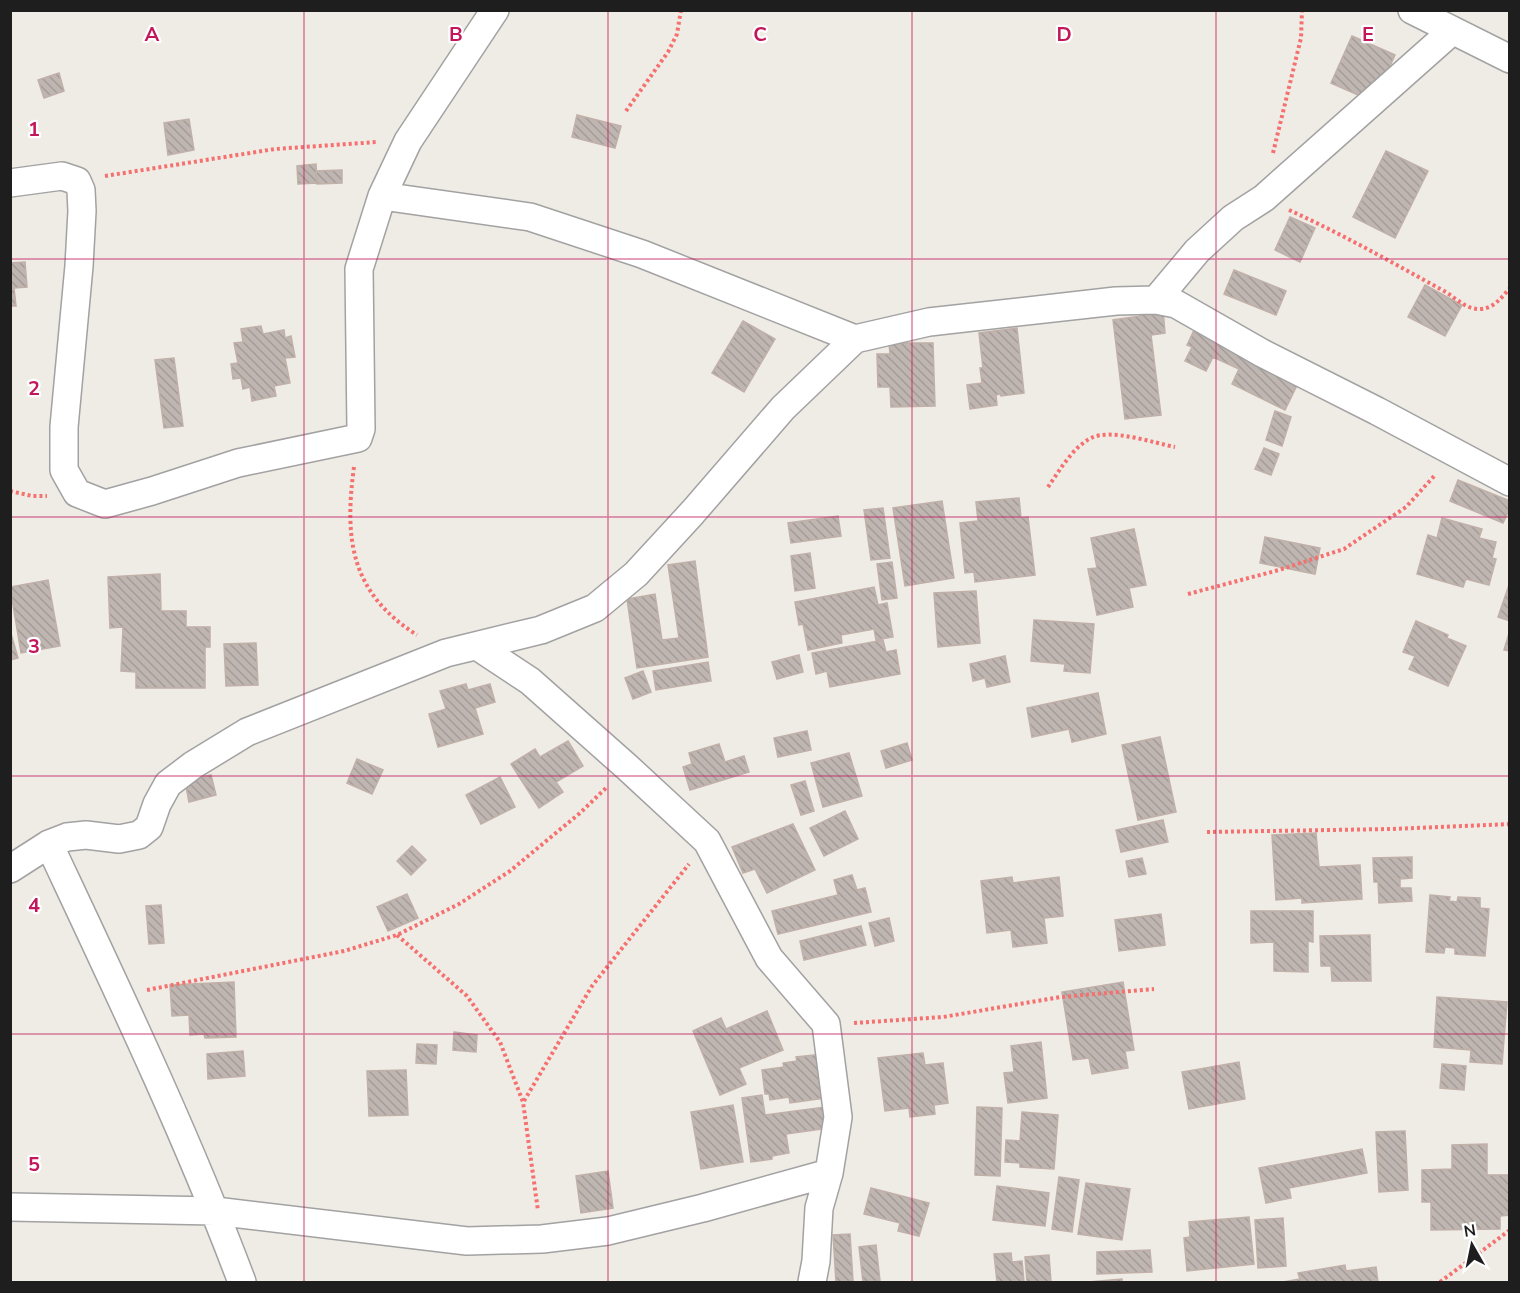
<svg xmlns="http://www.w3.org/2000/svg" width="1520" height="1293" viewBox="0 0 1520 1293" font-family="'Nunito Sans',sans-serif">
<style>
.building{fill:url(#building-back-hatch);stroke:#c0b0a8;stroke-width:1.5}
.lines{fill:none;stroke-linecap:round;stroke-linejoin:round}
.minor-casing{stroke:#a2a2a2;stroke-width:30}
.path{stroke:#f57170;stroke-width:4;stroke-dasharray:3 3;stroke-linecap:butt}
.minor{stroke:#fff;stroke-width:27}
.grid{fill:none;stroke:#c2185b;stroke-width:1.5;stroke-opacity:0.55}
.grid-label{font-size:20px;text-anchor:middle;font-weight:bold;fill:#c2185b;stroke:#fff;stroke-width:4.5;stroke-linejoin:round;paint-order:stroke}
</style>
<defs>
<pattern id="building-back-hatch" width="6" height="6" patternUnits="userSpaceOnUse" patternTransform="scale(1.5)"><rect width="6" height="6" fill="#bfb6b1"/><path d="M-1 5l2 2M0 0l6 6M5-1l2 2" fill="none" stroke="#a49c98"/></pattern>
</defs>
<rect width="100%" height="100%" fill="#efebe5"/>
<path class="building" d="M1352,36l43,19 -21,47 -43,-19z
M59,73l5,18 -20,7 -6,-18z
M577,115l44,11 -6,22 -43,-11z
M189,119l5,31 -26,5 -4,-32z
M1386,151l42,20 -33,67 -42,-21z
M316,164l1,19 -19,1 -1,-18z
M342,170v13l-25,1 -1,-13z
M1290,217l25,11 -15,34 -25,-12z
M25,262l2,25 -13,1 2,18h-6v-43z
M1234,270l52,21 -10,24 -52,-21z
M1425,285l37,20 -17,31 -37,-19z
M1163,309l2,24 -14,2 10,80 -36,4 -12,-99 28,-4 -1,-4z
M743,321l32,18 -31,53 -32,-19z
M261,326l2,8 21,-4 1,8 6,-2 4,21 -10,1 5,25 -16,3 2,10 -24,5 -2,-14 -7,2 -2,-11 -8,1 -2,-15 7,-1 -4,-20 9,-1 -2,-13z
M1196,326l105,51 -16,33 -53,-26 7,-15 -26,-12 -7,14 -21,-10 7,-14 -5,-2z
M1017,328l7,65 -23,3 -1,-2 -4,1 1,10 -27,4 -3,-24 15,-2 -2,-15h3l-4,-35z
M889,343h44l2,63 -44,1 -1,-20h-12l-1,-33h13z
M174,358l9,68 -19,2 -9,-68z
M1275,411l16,6 -9,29 -16,-6z
M1264,448l15,6 -8,21 -16,-6z
M1458,480l52,21v7l-7,15 -53,-22z
M1019,498l2,20 7,-1 7,58 -60,7 -1,-10 -9,1 -5,-50 18,-2 -2,-19z
M942,501l12,77 -49,8 -12,-78z
M883,508l7,50 -19,2 -7,-50z
M838,516l3,20 -50,7 -3,-20z
M1442,518l40,11 -3,9 17,4 -4,16 4,1 -7,26 -23,-6 -3,8 -46,-13 11,-39 9,3z
M1134,529l12,56 -17,3 4,19 -36,8 -9,-46 9,-1 -6,-30z
M1265,537l55,11 -5,26 -55,-11z
M810,553l5,35 -20,3 -4,-35z
M695,561l13,96 -71,11 -10,-69 28,-5 7,46 17,-2 -11,-73z
M892,562l5,36 -15,2 -5,-36z
M160,574l1,37h25v16h24v20h-5v41h-69v-16l-15,-1 2,-44 -13,1 -2,-51z
M48,580l12,66 -39,7 -11,-66z
M1510,582v39l-12,-4z
M874,587l4,18 9,-2 6,34 -17,3 -2,-11 -33,6 1,8 -34,7 -5,-26 -4,1 -4,-23z
M976,591l4,52 -42,4 -4,-54z
M1034,620l60,4 -4,49 -26,-2 1,-7 -34,-3z
M1416,621l32,14 -1,3 19,8 -18,40 -39,-17 6,-13 -12,-4z
M10,630l8,28 -8,2z
M1510,630v21l-6,-1z
M883,640l3,12 10,-2 4,24 -70,13 -3,-16 -11,3 -4,-21z
M256,643l2,42 -32,1 -2,-42z
M799,655l4,17 -26,7 -5,-17z
M1005,656l5,26 -23,5 -2,-9 -12,3 -3,-17z
M708,662l3,19 -55,9 -3,-19z
M643,671l8,21 -18,7 -8,-21z
M466,684l2,6 22,-6 5,18 -20,6 8,26 -45,13 -9,-33 17,-5 -6,-18z
M1098,693l8,41 -34,8 -3,-13 -37,8 -5,-29z
M807,731l4,19 -33,7 -4,-19z
M1160,737l16,75 -38,8 -16,-75z
M568,741l15,25 -27,16 7,10 -24,16 -28,-44 24,-15 5,8z
M907,743l5,17 -26,8 -5,-17z
M719,744l6,18 19,-6 5,16 -59,18 -7,-23 9,-3 -3,-11z
M849,753l13,43 -39,11 -12,-44z
M357,759l26,11 -11,24 -25,-11z
M211,775l5,20 -27,7 -4,-21z
M500,777l15,30 -34,17 -15,-29z
M805,781l9,30 -13,4 -10,-30z
M845,811l13,28 -34,17 -14,-28z
M1163,820l5,22 -47,10 -5,-22z
M793,824l22,46 -48,23 -12,-24 -12,4 -11,-26z
M1316,833l3,34 41,-2 2,34 -60,4v-5l-26,2 -4,-65z
M412,846l14,14 -15,15 -14,-14z
M1412,857v21l-12,1v9h11l1,13 -33,2 -1,-21h-4l-1,-24z
M1142,858l4,16 -17,3 -3,-16z
M852,875l5,15 8,-2 6,24 -93,22 -6,-23 66,-16 -4,-15z
M1012,877l1,6 46,-6 4,39 -19,2 3,25 -34,4 -2,-17 -24,3 -6,-52z
M407,894l11,24 -30,13 -11,-24z
M1430,895l20,2 -1,4 8,1 1,-5 22,1v10l9,1 -4,47 -30,-2v-6l-10,-1 -1,6 -18,-1z
M161,905l3,38 -15,1 -3,-38z
M1251,911h62v31l-5,-1v31l-34,-1v-29l-23,1z
M1161,914l4,31 -46,6 -4,-31z
M889,918l5,23 -19,5 -6,-23z
M861,926l5,19 -62,15 -4,-19z
M1370,935l1,46h-39l-1,-15h-10l-1,-30z
M234,982l2,55 -31,1 -1,-4 -14,1 -1,-20 -17,1 -2,-31z
M1123,982l11,68 -9,1 3,17 -36,6 -3,-16 -16,2 -11,-68z
M1437,997l70,5 -5,62 -32,-2 1,-12 -37,-3z
M767,1011l16,39 -44,18 7,16 -26,11 -27,-64 28,-13 5,11z
M454,1032l23,3 -1,17 -23,-2z
M1041,1042l6,56 -39,5 -4,-30 10,-1 -3,-26z
M417,1044l20,1 -1,19 -20,-1z
M243,1051l2,25 -37,3 -1,-25z
M833,1053l6,43 -49,7 -1,-6 -19,3 -1,-6h-4l-3,-24 22,-3 -1,-4 14,-2 -1,-4z
M923,1053l2,12 18,-2 5,40 -14,2 1,9 -25,3 -1,-9 -24,3 -7,-53z
M1239,1062l6,37 -56,10 -7,-37z
M1442,1064l24,2 -2,24 -24,-2z
M406,1070l2,45 -39,1 -2,-45z
M762,1095l3,20 60,-8 3,21 -42,6 3,19 -17,3v3l-21,3 -9,-64z
M733,1105l10,57 -42,7 -10,-57z
M977,1107l25,1 -2,68 -25,-1z
M1022,1112l36,3 -4,54 -34,-2v-4l-15,-1 1,-22 14,1z
M1405,1131l3,59 -29,2 -3,-60z
M1487,1144v31h23v40l-10,1v13l-69,1v-28h-9v-32l30,-1v-24z
M1362,1149l5,24 -78,15 2,10 -25,5 -7,-35z
M608,1171l5,37 -32,5 -5,-37z
M1059,1177l20,3 -7,52 -20,-3z
M1086,1183l44,6 -8,51 -44,-6z
M997,1186l52,7 -4,33 -52,-6z
M871,1188l58,15 -10,33 -21,-5 2,-8 -36,-9z
M1249,1217l5,47 -67,7 -3,-33 6,-1 -1,-15z
M1283,1218l3,48 -28,2 -3,-48z
M850,1234l3,47 -17,1 -3,-47z
M876,1245l4,36 -17,1 -4,-35z
M1150,1250l2,22 -55,2v-22z
M1011,1253l1,9 10,-1 2,21h-27l-3,-28z
M1049,1255l2,27h-24l-2,-25z
M1345,1265l1,6 30,-4 2,15h-95l17,-3 -2,-6z
M1122,1279v3h-34z"/>
<g class="lines">
<g class="minor-casing">
<path id="minor" d="M1412,10l98,49
M10,183l52,-7 15,5 4,9 1,21 -3,55 -15,161v43l13,23 28,11 47,-13 86,-28 120,-25 3,-9 -2,-160 23,-73 26,-55 87,-131
M382,196l148,21 112,37 213,85
M1156,300l41,-49 36,-33 31,-20 188,-167
M477,646l53,35 97,86 80,74 62,117 57,66 12,93 -9,56 -10,35 -3,53 -4,21
M49,844c68,145 137,289 193,438
M10,869l39,-25 18,-7 19,-2 33,4 20,-4 10,-8 8,-23 11,-20 25,-19 54,-33 199,-79 95,-23 54,-22 41,-34 57,-62 90,-104 72,-69 74,-17 187,-21 40,-1 20,4 86,49 115,58 133,71
M10,1207l205,4 252,30 75,-2 66,-8 95,-23 126,-35"/>
</g>
<path class="path" d="M626,111l42,-59 9,-18 4,-24
M1273,153l28,-115 1,-28
M105,176l170,-27 102,-7
M1289,210c53,24 104,53 155,81 12,7 22,19 37,18 13,-1 20,-11 29,-21
M354,467c-10,73 -3,126 63,168
M1048,487c12,-17 24,-39 43,-49 20,-10 63,5 84,9
M10,491l22,5h15
M1188,594l91,-24 65,-21 62,-42 30,-33
M1207,832l184,-3 119,-5
M397,935l70,61 33,46 23,60 15,109
M147,990l197,-39 53,-16 62,-31 51,-33 70,-58 27,-26
M854,1023l89,-6 118,-20 93,-8
M524,1101l68,-115 97,-122
M1440,1282l70,-52"/>
<use href="#minor" class="minor"/>
</g>
<path class="grid" d="M304,10v1272M608,10v1272M912,10v1272M1216,10v1272M10,259h1500M10,517h1500M10,776h1500M10,1034h1500"/>
<g class="grid-label">
<text x="152" y="41">A</text>
<text x="456" y="41">B</text>
<text x="760" y="41">C</text>
<text x="1064" y="41">D</text>
<text x="1368" y="41">E</text>
<text x="34" y="136">1</text>
<text x="34" y="395">2</text>
<text x="34" y="653">3</text>
<text x="34" y="912">4</text>
<text x="34" y="1171">5</text>
</g>
<rect width="1520" height="1293" fill="none" stroke="#1e1e1e" stroke-width="24"/>
<g transform="translate(1472 1245) rotate(351)" stroke="#ffffff" stroke-width="4.5" paint-order="stroke">
<path d="M0-4.5L10 22L0 15L-10 22Z" fill="#1e1e1e"/>
<text y="-9" font-size="16" font-weight="bold" text-anchor="middle" fill="#1e1e1e">N</text>
</g>
</svg>
